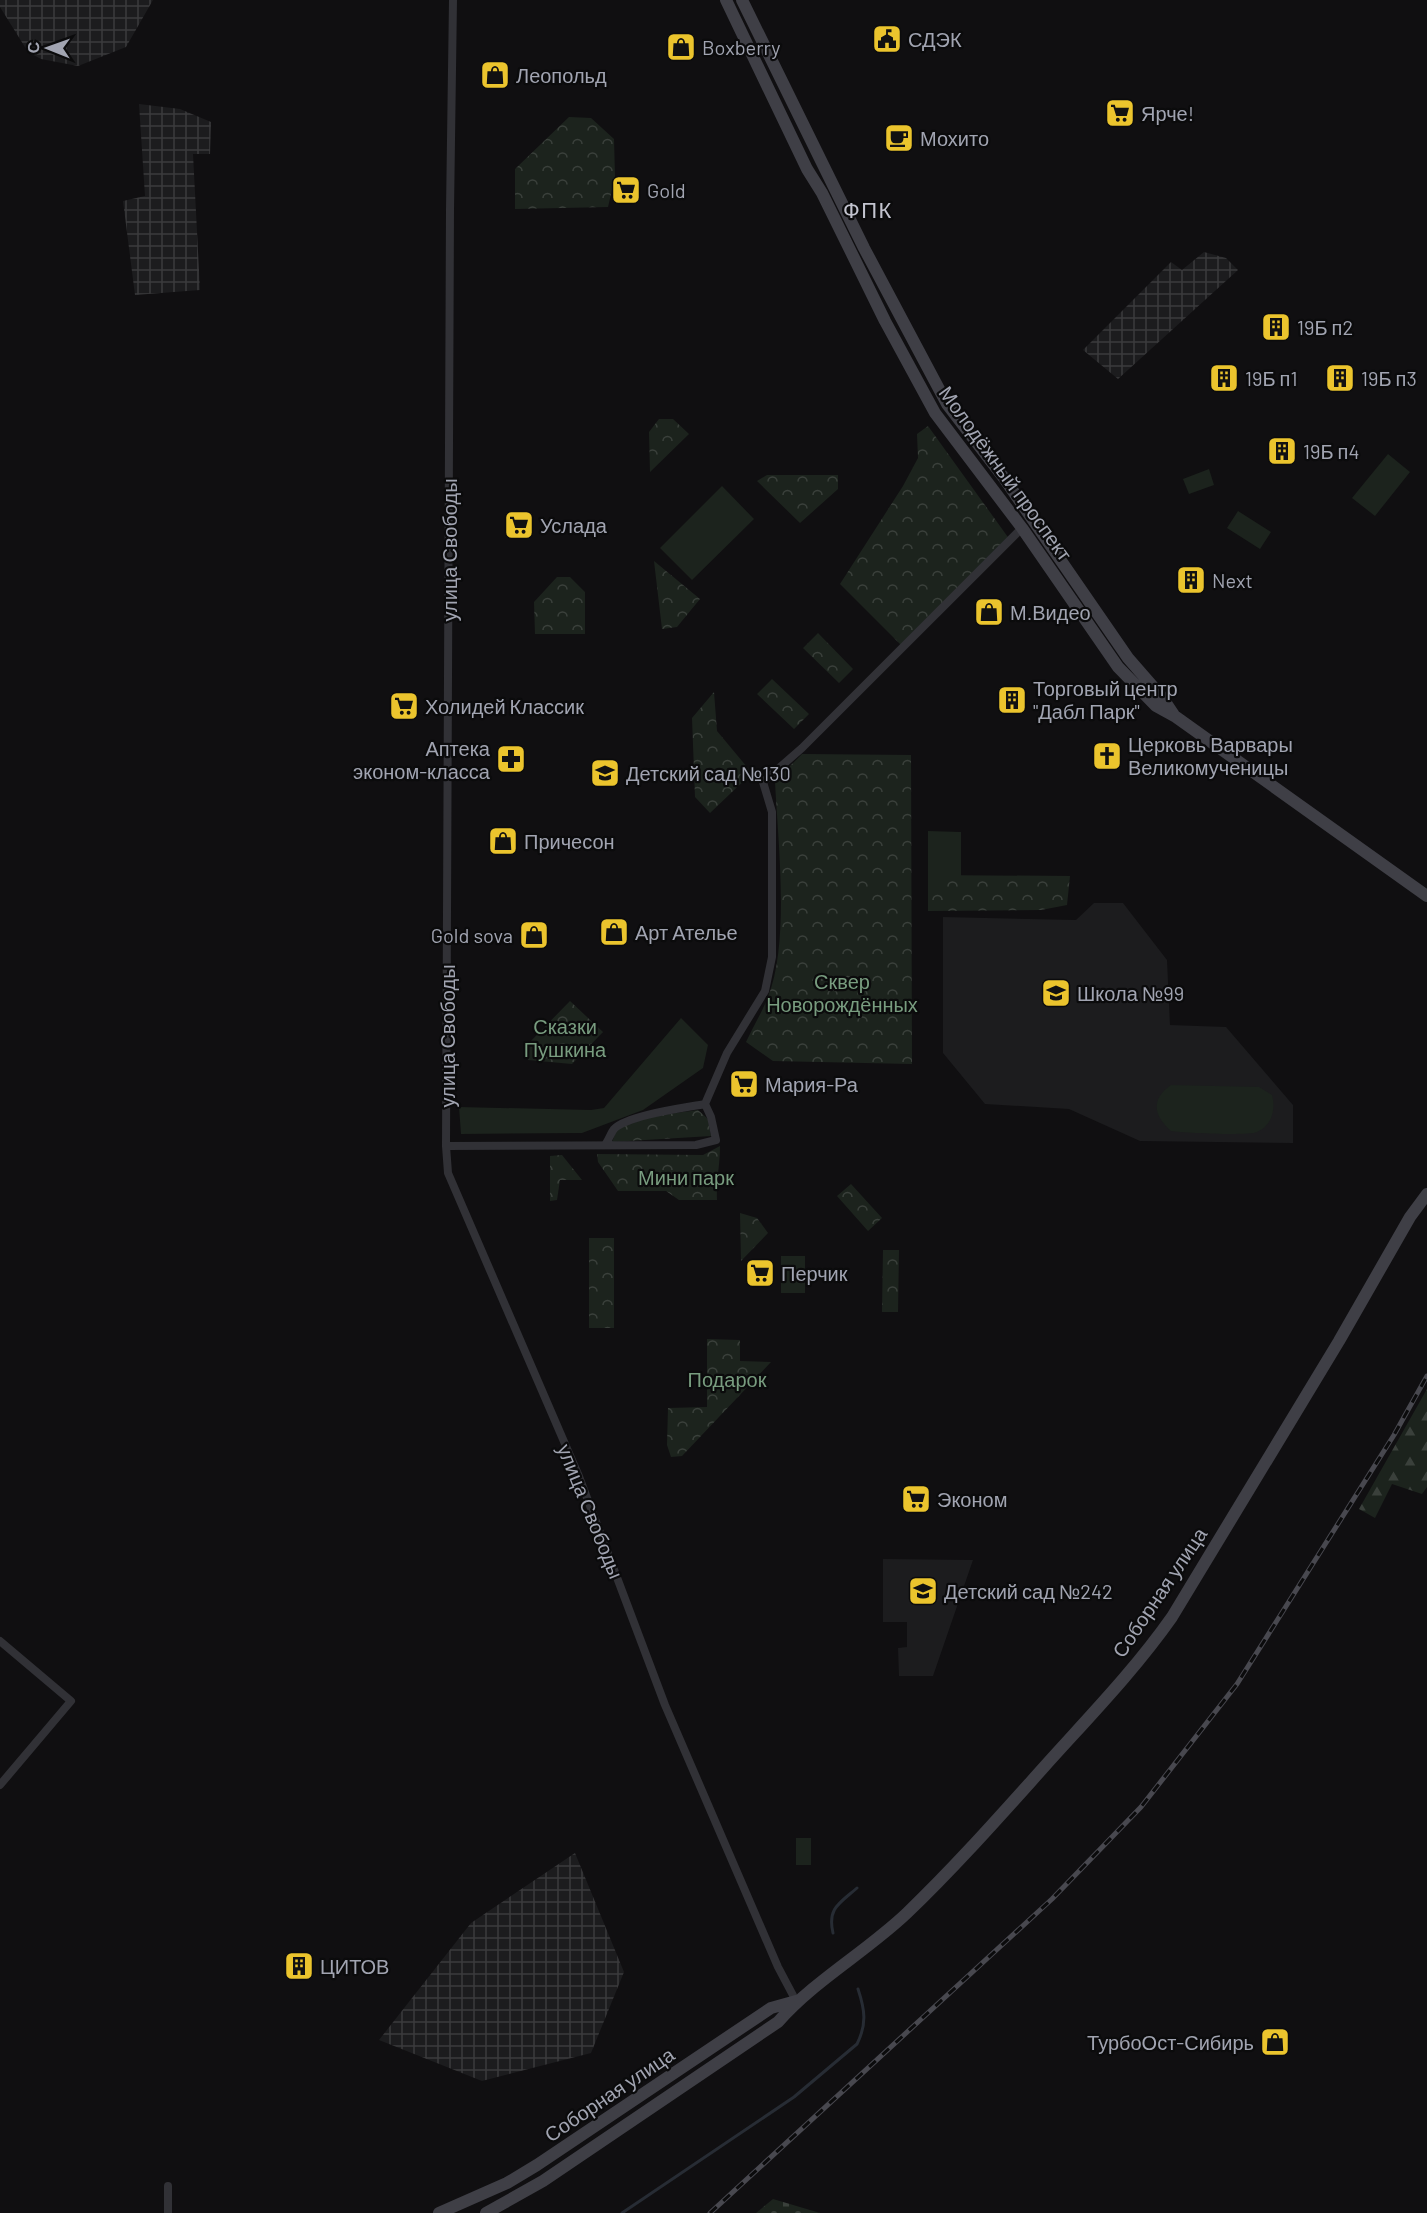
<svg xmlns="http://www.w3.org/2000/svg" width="1427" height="2213" viewBox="0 0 1427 2213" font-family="Barlow,sans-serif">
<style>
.built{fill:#1c1c1e}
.industrial{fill:url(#industrial-grid)}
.grass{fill:#1c231d}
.forest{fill:url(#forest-firs)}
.cemetery{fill:url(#cemetery-stones)}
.park{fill:url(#park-crowns)}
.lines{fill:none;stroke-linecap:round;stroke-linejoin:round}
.stream{stroke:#272c34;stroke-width:3}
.street{stroke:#313136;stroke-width:8}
.secondary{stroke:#3f3f46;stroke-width:12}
.rail-casing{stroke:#48484f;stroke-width:5}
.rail{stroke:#0b0b0c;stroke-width:3;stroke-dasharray:9;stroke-linecap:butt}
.labels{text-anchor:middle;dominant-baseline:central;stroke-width:4.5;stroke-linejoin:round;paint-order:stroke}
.poi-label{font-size:20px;fill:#a1a4b1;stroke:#0b0b0c;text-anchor:start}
.street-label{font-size:20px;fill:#a1a4b1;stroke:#0b0b0c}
.park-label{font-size:20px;fill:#789c7f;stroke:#0b0b0c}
.quarter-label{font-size:22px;letter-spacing:1.5px;fill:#c2c3ce;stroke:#0b0b0c}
</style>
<defs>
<pattern id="industrial-grid" width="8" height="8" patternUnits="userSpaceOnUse" patternTransform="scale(1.5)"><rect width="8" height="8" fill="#1c1c1e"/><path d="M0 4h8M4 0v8" fill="none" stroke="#3a3a3c"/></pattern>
<pattern id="forest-firs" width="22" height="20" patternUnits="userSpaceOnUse" patternTransform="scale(1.5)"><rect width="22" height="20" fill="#1c231d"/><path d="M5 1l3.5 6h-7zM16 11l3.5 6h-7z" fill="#3a403b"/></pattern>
<pattern id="cemetery-stones" width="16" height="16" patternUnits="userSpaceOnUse" patternTransform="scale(1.5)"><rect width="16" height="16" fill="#1c231d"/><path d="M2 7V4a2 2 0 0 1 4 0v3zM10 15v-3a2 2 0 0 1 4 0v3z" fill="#3a403b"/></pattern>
<pattern id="park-crowns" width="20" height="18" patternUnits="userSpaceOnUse" patternTransform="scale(1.5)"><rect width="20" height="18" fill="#1c231d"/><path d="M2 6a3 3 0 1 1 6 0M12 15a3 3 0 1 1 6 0" fill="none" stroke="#3a403b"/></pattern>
</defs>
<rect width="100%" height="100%" fill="#100f11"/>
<path class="built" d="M1094,903h29l44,57 3,65 56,2 67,78v38l-153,-2 -71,-32 -84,-5 -42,-51v-136l133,3z
M883,1559l90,1 -40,116h-34l-1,-28 9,-1v-25h-24z"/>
<path class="industrial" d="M0,0h153l-27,47 -48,19 -37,-7 -13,-7 -28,-45z
M139,104l41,5 31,13 -1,32h-17l7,136 -65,5 -12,-94 22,-5z
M1204,252l22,6 12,12 -120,109 -35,-29 88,-88 11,8z
M575,1853l49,119 -33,81 -109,28 -103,-41 92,-117z"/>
<path class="grass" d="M1388,454l22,18 -35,44 -23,-18z
M1209,469l5,16 -25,9 -6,-15z
M722,486l32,33 -62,61 -32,-32z
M1238,511l33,21 -11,17 -33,-21z
M928,831l33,1v56h-33z
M681,1018l27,27 -5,23 -60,42 -61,23 -121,1 -2,-27 132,3 13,-2z
M1171,1085l88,2 13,8c4,14 0,31 -15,37 -8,4 -73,1 -86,-1 -17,-15 -21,-31 0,-46z
M781,1256h24v37h-24z
M796,1838h15v27h-15z"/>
<path class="forest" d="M1427,1389v98l-5,7 -30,-10 -17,34 -16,-9z"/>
<path class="cemetery" d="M773,2199l47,14h-64z"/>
<path class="park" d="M569,117l22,1 23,21 1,38 -7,30 -93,2v-40z
M659,419h14l16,15 -39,38 -1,-40z
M928,426l82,114 -107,107 -63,-63 63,-98 15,-28 -1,-24z
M767,475h71v14l-38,34 -43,-42z
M654,561l46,38 -23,28 -15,2z
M557,577h13l15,15v42h-50l-1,-32z
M818,633l35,36 -14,14 -36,-35z
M772,679l37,35 -15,15 -37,-35z
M714,692l3,39 35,42 -42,40 -15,-16 -3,-79z
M802,754l109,1 1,309 -139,-3 -27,-19c7,-15 16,-30 22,-45 22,-55 10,-155 7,-216z
M928,875l142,1 -3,29 -26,5 -113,1z
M570,1001l33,31 -31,32 -44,-4v-16z
M698,1110l10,9 3,17 -99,6c2,-4 3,-10 7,-13 15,-12 59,-16 79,-19z
M720,1146c0,19 -4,35 -3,54h-38l-13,-9h-48l-20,-29 -1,-8 106,1z
M562,1155l20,25h-22l-3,20 -7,1v-45z
M851,1184l31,34 -14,13 -31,-35z
M740,1213l17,5 11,15 -27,28z
M589,1238h25v90h-25z
M883,1250h16l-1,62h-16z
M707,1339l33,1v21l31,1 -89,94 -11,1 -4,-12 1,-37 39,-1z"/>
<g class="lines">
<path class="stream" d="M833,1933c-6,-25 7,-30 24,-45
M622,2213l172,-116 63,-53c10,-20 8,-34 1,-55"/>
<path class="street" d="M453,0l-3,210 -4,936 2,27 130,301 87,231 113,262 18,34
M705,1104l22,-51 38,-62 7,-34v-145l-9,-30 39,-34 220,-220
M605,1145c3,-4 6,-12 9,-16 14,-14 70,-21 91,-25
M446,1146l250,-1 20,-5 -5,-23 -6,-13
M0,1641l71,60 -71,84
M168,2213v-27"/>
<path class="secondary" d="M726,0l81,169 15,24 63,128 50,92 87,115 96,139 38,39 20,11 251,179
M742,0l122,248 83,156 57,74 124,180 34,39 12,18
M439,2213l68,-30 30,-18 234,-157 25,-7
M486,2213l57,-32 235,-159c37,-42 88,-70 129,-109 48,-46 93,-97 137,-146 44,-49 90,-96 128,-150l167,-276 71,-124 17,-23"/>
<g class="rail-casing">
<path id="rail" d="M710,2213l342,-314 89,-92 96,-123 157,-249 33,-59"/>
</g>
<use href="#rail" class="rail"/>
</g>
<defs>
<g id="civic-square" transform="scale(1.5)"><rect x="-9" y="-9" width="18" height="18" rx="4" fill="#ebc42d" stroke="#0b0b0c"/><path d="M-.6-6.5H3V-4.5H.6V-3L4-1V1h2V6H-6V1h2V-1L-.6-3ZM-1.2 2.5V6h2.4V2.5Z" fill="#111"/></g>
<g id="shop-square" transform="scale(1.5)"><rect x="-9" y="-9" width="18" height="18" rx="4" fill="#ebc42d" stroke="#0b0b0c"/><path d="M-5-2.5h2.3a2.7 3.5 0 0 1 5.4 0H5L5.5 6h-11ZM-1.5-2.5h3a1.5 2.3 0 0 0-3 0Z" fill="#111"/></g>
<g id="supermarket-square" transform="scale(1.5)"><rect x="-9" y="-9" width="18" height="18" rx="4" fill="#ebc42d" stroke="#0b0b0c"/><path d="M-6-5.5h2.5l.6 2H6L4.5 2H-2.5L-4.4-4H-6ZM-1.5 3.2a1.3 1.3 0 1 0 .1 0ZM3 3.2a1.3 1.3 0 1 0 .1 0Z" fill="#111"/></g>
<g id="cafe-square" transform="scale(1.5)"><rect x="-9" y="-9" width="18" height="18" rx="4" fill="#ebc42d" stroke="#0b0b0c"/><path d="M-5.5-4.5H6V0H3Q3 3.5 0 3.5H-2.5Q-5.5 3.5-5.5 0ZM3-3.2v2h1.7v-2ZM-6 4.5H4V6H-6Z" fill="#111"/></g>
<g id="building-square" transform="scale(1.5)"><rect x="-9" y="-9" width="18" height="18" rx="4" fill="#ebc42d" stroke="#0b0b0c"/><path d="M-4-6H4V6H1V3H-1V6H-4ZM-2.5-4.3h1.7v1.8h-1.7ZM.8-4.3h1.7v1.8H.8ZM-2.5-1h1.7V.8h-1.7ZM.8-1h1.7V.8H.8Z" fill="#111"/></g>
<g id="church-square" transform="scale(1.5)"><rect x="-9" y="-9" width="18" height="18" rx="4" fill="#ebc42d" stroke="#0b0b0c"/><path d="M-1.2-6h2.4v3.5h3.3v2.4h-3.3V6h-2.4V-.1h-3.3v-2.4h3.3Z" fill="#111"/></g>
<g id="pharmacy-square" transform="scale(1.5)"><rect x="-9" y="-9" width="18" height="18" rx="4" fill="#ebc42d" stroke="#0b0b0c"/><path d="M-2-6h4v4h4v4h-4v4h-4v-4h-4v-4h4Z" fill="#111"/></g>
<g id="school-square" transform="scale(1.5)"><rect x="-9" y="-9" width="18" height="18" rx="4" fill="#ebc42d" stroke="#0b0b0c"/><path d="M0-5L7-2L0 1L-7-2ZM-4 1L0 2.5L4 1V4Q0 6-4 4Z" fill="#111"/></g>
</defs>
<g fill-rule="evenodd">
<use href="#civic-square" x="887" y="39"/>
<use href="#shop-square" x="681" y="47"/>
<use href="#shop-square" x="495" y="75"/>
<use href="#supermarket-square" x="1120" y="113"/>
<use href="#cafe-square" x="899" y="138"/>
<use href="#supermarket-square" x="626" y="190"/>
<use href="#building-square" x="1276" y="327"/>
<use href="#building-square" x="1224" y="378"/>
<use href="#building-square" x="1340" y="378"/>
<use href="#building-square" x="1282" y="451"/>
<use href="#supermarket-square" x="519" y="525"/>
<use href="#building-square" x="1191" y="580"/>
<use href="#shop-square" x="989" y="612"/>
<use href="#building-square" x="1012" y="700"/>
<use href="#supermarket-square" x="404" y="706"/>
<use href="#church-square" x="1107" y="756"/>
<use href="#pharmacy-square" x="511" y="759"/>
<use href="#school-square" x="605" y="773"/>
<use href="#shop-square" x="503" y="841"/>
<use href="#shop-square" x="614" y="932"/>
<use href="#shop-square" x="534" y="935"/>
<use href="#school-square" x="1056" y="993"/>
<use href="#supermarket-square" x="744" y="1084"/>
<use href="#supermarket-square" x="760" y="1273"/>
<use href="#supermarket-square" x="916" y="1499"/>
<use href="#school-square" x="923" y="1591"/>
<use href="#building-square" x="299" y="1966"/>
<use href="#shop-square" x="1275" y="2042"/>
</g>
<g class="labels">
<g class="poi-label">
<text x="908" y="39">СДЭК</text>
<text x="702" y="47">Boxberry</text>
<text x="516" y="75">Леопольд</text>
<text x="1141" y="113">Ярче!</text>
<text x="920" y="138">Мохито</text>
<text x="647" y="190">Gold</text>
<text x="1297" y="327">19Б п2</text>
<text x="1245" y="378">19Б п1</text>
<text x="1361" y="378">19Б п3</text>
<text x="1303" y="451">19Б п4</text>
<text x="540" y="525">Услада</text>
<text x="1212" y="580">Next</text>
<text x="1010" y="612">М.Видео</text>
<text x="1033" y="688">Торговый центр<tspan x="1033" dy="23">"Дабл Парк"</tspan></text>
<text x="425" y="706">Холидей Классик</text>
<text x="1128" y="744">Церковь Варвары<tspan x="1128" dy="23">Великомученицы</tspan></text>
<text x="490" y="748" text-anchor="end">Аптека<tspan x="490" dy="23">эконом-класса</tspan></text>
<text x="626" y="773">Детский сад №130</text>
<text x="524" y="841">Причесон</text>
<text x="635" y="932">Арт Ателье</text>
<text x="513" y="935" text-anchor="end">Gold sova</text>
<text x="1077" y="993">Школа №99</text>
<text x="765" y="1084">Мария-Ра</text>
<text x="781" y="1273">Перчик</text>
<text x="937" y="1499">Эконом</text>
<text x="944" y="1591">Детский сад №242</text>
<text x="320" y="1966">ЦИТОВ</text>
<text x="1254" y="2042" text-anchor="end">ТурбоОст-Сибирь</text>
</g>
<g class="street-label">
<text transform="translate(1006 473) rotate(54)">Молодёжный проспект</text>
<text transform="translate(449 550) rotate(-90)">улица Свободы</text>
<text transform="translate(447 1036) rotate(-90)">улица Свободы</text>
<text transform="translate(591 1511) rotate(68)">улица Свободы</text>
<text transform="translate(1159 1592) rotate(-56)">Соборная улица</text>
<text transform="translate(609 2094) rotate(-34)">Соборная улица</text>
</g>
<g class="park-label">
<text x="842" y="981">Сквер<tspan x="842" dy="23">Новорождённых</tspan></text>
<text x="565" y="1026">Сказки<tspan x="565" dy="23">Пушкина</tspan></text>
<text x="686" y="1177">Мини парк</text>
<text x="727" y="1379">Подарок</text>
</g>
<g class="quarter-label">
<text x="868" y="209">ФПК</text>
</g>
</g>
<g transform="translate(48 48) rotate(271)" stroke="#0b0b0c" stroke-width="4.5" paint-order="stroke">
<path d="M0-4.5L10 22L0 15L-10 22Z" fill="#a1a4b1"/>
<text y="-9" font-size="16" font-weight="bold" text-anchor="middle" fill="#a1a4b1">С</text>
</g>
</svg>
